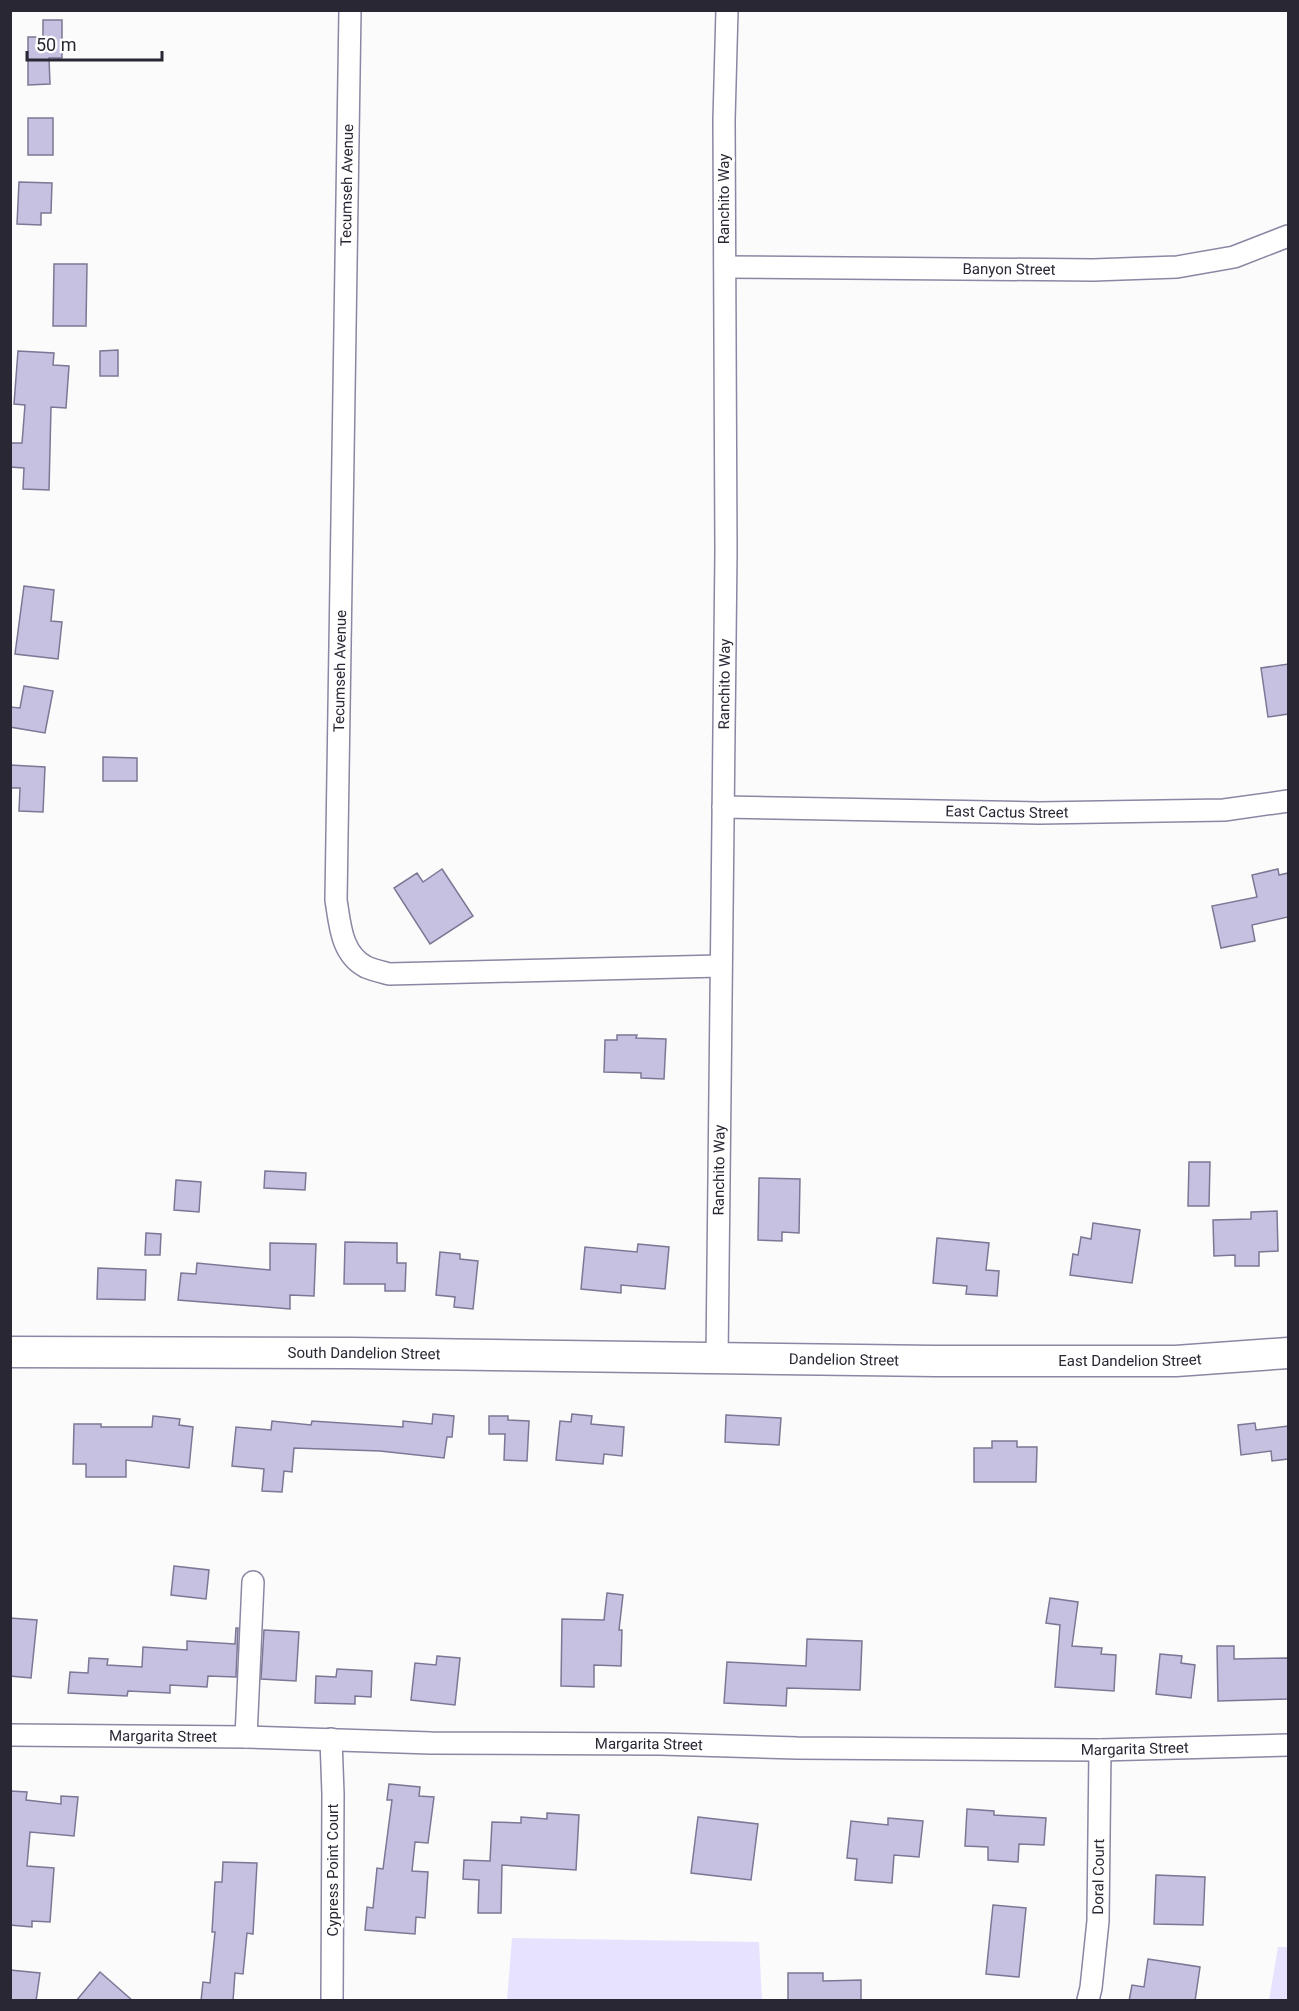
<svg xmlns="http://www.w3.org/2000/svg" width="1299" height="2011" viewBox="0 0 1299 2011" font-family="Roboto,sans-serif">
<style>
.green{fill:#e7e3fe}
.building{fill:#c6c1e0;stroke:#7c7794;stroke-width:1.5}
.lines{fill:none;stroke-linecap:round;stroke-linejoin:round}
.street-casing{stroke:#8b86a3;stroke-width:24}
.secondary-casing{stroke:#8b86a3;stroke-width:33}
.street{stroke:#fff;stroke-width:21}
.secondary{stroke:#fff;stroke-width:30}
.labels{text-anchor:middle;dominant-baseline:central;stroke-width:6;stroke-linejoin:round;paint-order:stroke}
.street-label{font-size:15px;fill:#292733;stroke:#fff}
</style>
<rect width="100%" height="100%" fill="#fbfbfb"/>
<path class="green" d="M512,1938l247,4 3,58h-255z
M1278,1947h10v53h-19z"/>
<path class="building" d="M43,20h19v38h-13l1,26 -22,1v-48h15z
M28,118h25v37h-25z
M19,182l33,1 -1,30h-10v12l-24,-1z
M54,264h33l-1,62h-33z
M118,350v26h-18v-25z
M18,351l36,2 -1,12 16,1 -3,42 -15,-1 -2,83 -26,-1 1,-21 -14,-1v-24h12l3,-38 -11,-1z
M24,586l30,4 -3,31 11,1 -4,37 -43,-5z
M1288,664v50l-20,3 -7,-49z
M24,686l29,5 -8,42 -35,-6v-20l10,1z
M103,757l34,1v23h-34z
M10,765l35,2 -2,45 -24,-1 1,-23h-10z
M442,869l31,47 -43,28 -36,-56 23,-15 6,9z
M1278,869l1,6 9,-2v44l-36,8 3,16 -34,7 -9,-42 45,-9 -5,-22z
M617,1035h20l-1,3 30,1 -2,40 -23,-1v-5l-37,-1 1,-32h12z
M1189,1162h21l-1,44h-21z
M265,1171l41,2 -1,17 -41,-2z
M759,1178l41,1 -1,54 -17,-1v9l-24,-1z
M176,1180l25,2 -2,30 -25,-2z
M1277,1211l1,40 -19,1v14h-24v-11l-21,1 -1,-36 38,-1v-7z
M1093,1223l47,7 -8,53 -62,-8 3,-21 5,1 3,-18 10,2z
M146,1233l15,1 -1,21h-15z
M937,1238l52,5 -3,27 13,1 -2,25 -31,-2 1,-8 -34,-3z
M345,1242l52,1v20h9l-1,28h-20v-7h-41z
M270,1243l46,1 -2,52 -24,-1v14l-112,-9 3,-27 15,1 1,-11 73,7z
M638,1244l31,3 -4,42 -44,-4v8l-40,-4 4,-42 52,5z
M440,1252l20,2v5l18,2 -5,48 -19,-2 1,-10 -19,-2z
M98,1268l48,2 -1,30 -48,-1z
M433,1414l21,2 -2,21h-5l-3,21 -64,-7 -86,-3 -2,24 -8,-1 -2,21 -20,-1 2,-22 -32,-3 4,-39 35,3 1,-9 39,4 1,-4 91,6v-6l29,3z
M572,1414l20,2 -1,8 33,3 -2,29 -18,-2 -1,10 -47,-4 4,-39 11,1z
M726,1415l55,3 -2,27 -54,-3z
M153,1416l27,3 -1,6 14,2 -4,41 -63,-8v17h-40v-13h-13l1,-40h27v3h51z
M489,1416h19v4l21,1 -2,40 -23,-1 1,-26h-16z
M1255,1423l1,7 32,-4v33l-16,2 -1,-10 -30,4 -3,-30z
M992,1441h25v6h20l-1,35h-62v-34h18z
M174,1566l35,4 -3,29 -35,-4z
M607,1593l16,2 -4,35h3l-1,36 -27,-1v22l-33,-1 1,-67 42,1z
M1050,1598l28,4 -6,44 30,2 -1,6 15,1 -2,36 -59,-4 5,-62 -14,-2z
M10,1618l27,2 -6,58 -21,-2z
M236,1628h2l-2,49 -28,-1 -1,11 -37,-2v8l-42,-2 -1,5 -59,-3 2,-21 18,1 1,-15 19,1 -1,6 35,2 1,-20 44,3v-9l48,3z
M264,1630l35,2 -3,49 -35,-2z
M807,1639l55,2 -2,49 -73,-2 -1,18 -62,-3 3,-41 79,4z
M1217,1646h17v13l54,-1v41l-70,2z
M1160,1654l22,2 -1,7 14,2 -4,33 -35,-4z
M437,1656l23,2 -5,47 -44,-5 4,-37 21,2z
M337,1669l35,2 -1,26 -16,-1v8l-40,-1 1,-27 20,1z
M389,1784l31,3 -1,9 15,1 -6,46 -13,-1 -3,29 16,1 -3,46 -9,-1 -1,17 -50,-4 2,-23 6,1 4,-40 6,1 9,-69h-5z
M10,1791l17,1 -1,8 35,4v-8l17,1 -4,39 -44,-4 -3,34 27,2 -4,54 -18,-1v6l-22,-2z
M967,1809l27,2v4l52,3 -2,27 -25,-1 -1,18 -30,-2v-13l-23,-1z
M547,1813l32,2 -3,55 -74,-5 -1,48h-23l1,-33 -16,-1 1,-19 26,1 2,-39 29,1v-6l26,2z
M698,1817l60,7 -7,56 -60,-7z
M888,1818l35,3 -4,36 -25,-2 -2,28 -37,-3 2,-21 -10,-1 4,-37 37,4z
M223,1862l34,1 -4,71 -6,-1 -4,41 -8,-1 -2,28h-32l2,-19 7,1 5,-51h-3l3,-50h7z
M1156,1875l49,2 -2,48 -49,-1z
M993,1905l33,3 -7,69 -33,-3z
M1148,1959l52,8 -5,34h-66l3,-16 12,2z
M10,1970l30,3 -4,28h-26z
M100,1972l33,29h-57z
M788,1973h35v8l38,-1v21h-73z"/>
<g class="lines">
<g class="street-casing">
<g id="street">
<path d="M350,10l-14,890c4,24 5,54 30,67 7,3 16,5 23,7l331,-8"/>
<path id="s1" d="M725,267l368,3 84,-3 57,-10 54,-21"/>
<path id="s2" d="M723,807l316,6 185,-3 64,-9"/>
<path id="s3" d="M717,1359l9,-807 -2,-432 3,-110"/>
<path id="s4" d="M10,1735l236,2 185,6 229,1 137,4 303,2 188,-5"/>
<path d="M246,1737l7,-155"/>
<path d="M331,1739l2,55 -1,206"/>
<path id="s5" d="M1088,2000l3,-12 7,-67 2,-171"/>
</g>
</g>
<g class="secondary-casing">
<g id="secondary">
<path id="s6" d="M10,1352l341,1 584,8h241l112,-8"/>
</g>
</g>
<use href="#street" class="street"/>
<use href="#secondary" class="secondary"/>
</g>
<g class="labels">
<g class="street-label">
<text transform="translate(347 185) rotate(-89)">Tecumseh Avenue</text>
<text transform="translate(724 199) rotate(-90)">Ranchito Way</text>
<text stroke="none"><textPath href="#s1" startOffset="284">Banyon Street</textPath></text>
<text transform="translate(340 671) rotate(-89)">Tecumseh Avenue</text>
<text stroke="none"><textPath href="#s3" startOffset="675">Ranchito Way</textPath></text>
<text stroke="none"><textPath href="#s2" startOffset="284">East Cactus Street</textPath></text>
<text stroke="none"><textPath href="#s3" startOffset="189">Ranchito Way</textPath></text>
<text stroke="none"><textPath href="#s6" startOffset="354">South Dandelion Street</textPath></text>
<text stroke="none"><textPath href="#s6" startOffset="834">Dandelion Street</textPath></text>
<text stroke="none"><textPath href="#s6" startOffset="1120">East Dandelion Street</textPath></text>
<text stroke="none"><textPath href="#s4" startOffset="153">Margarita Street</textPath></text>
<text stroke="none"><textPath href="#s4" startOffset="639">Margarita Street</textPath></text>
<text stroke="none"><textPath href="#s4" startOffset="1125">Margarita Street</textPath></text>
<text transform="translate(333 1870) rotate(-90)">Cypress Point Court</text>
<text stroke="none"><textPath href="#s5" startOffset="124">Doral Court</textPath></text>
</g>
</g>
<rect width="1299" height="2011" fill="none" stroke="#292733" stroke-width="24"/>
<path d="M27 51v9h135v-9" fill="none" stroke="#292733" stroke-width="3"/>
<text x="36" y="51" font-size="18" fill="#292733" stroke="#ffffff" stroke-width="4.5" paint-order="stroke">50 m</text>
</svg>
